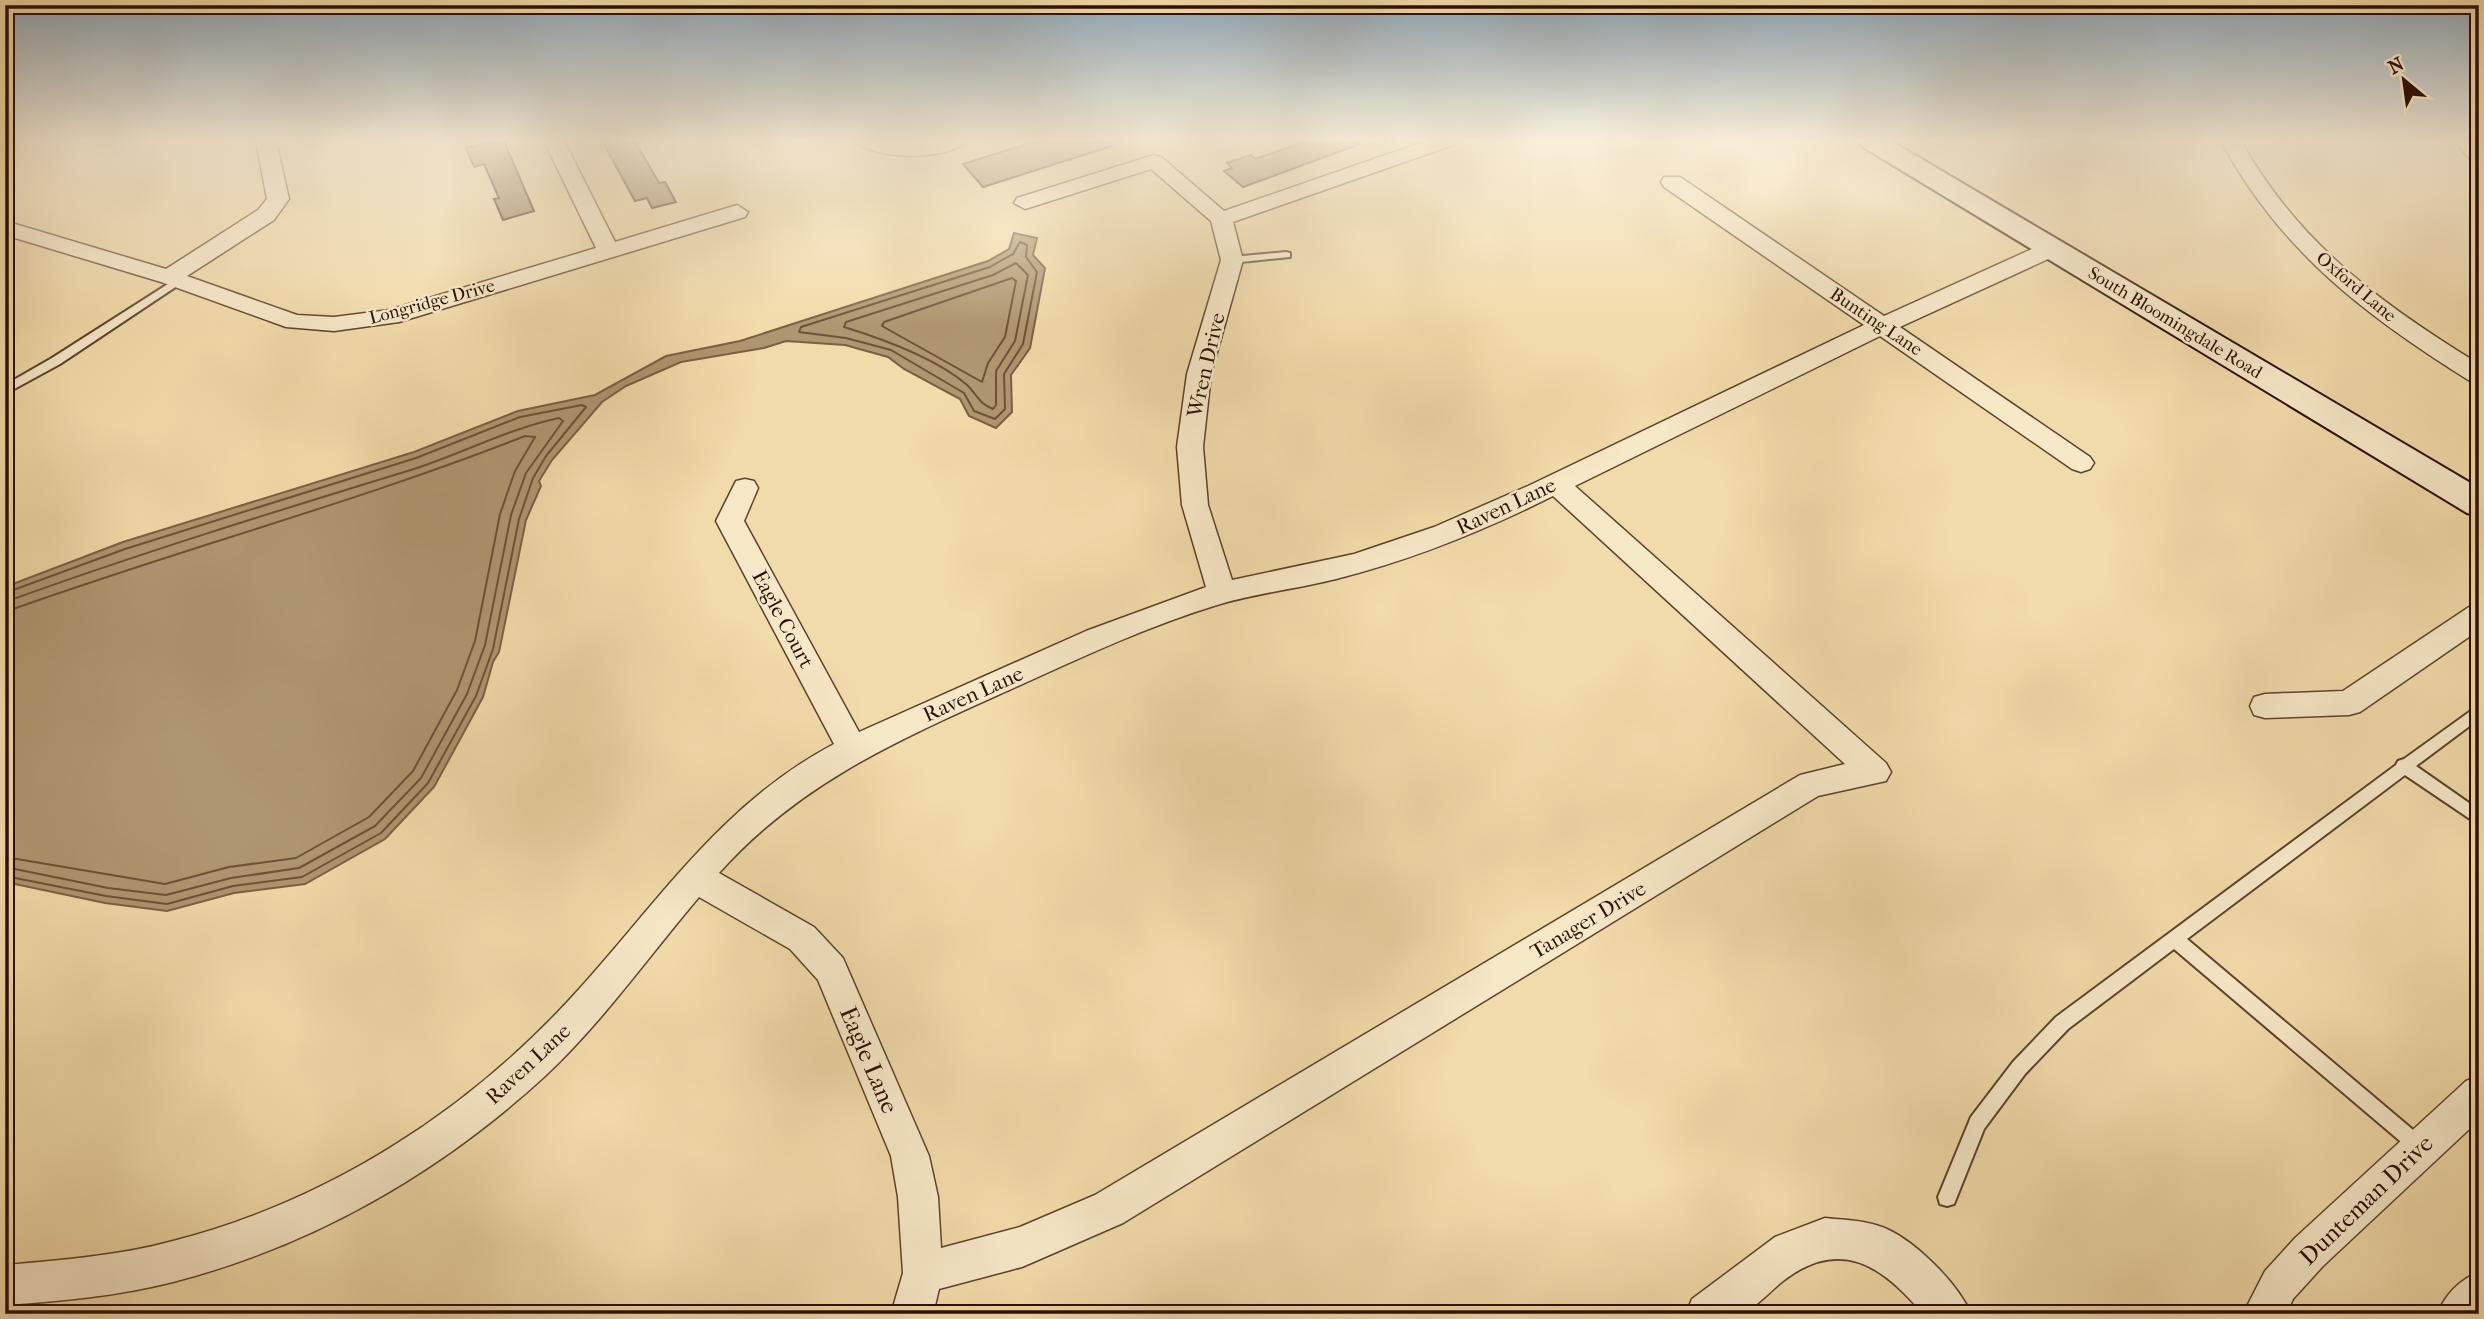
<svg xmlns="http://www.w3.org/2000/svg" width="2484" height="1319" viewBox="0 0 2484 1319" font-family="'IM FELL French Canon',serif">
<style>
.water{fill:#ae9670;stroke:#7a6043;stroke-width:2}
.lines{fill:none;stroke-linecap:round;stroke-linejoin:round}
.shore{stroke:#6c5238;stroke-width:2}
.building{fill:#927958;stroke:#2b0f00;stroke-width:2}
.service-casing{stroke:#5d422a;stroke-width:4}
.minor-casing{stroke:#5d422a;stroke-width:3}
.secondary-casing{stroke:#2b0f00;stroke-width:4}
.service{fill:#f7e8c8;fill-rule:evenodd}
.minor{fill:#f7e8c8;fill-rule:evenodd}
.secondary{fill:#f7e8c8;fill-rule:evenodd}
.labels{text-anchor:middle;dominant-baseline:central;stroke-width:5;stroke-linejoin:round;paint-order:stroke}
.far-street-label{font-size:18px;fill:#2b0f00;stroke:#f7e8c8}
.street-label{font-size:21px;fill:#2b0f00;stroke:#f7e8c8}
.near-street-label{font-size:24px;fill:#2b0f00;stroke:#f7e8c8}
</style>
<rect width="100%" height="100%" fill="#f2dbaa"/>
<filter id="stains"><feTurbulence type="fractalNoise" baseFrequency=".00286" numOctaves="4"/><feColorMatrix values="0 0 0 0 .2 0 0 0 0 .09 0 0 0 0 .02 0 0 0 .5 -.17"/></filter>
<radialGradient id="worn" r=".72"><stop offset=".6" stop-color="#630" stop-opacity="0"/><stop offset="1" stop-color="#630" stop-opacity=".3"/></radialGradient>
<path class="water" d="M1014,233l23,5 -4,17 12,13 -15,80 -19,27 1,37 -16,16 -27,-12 -9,-17 -56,-30 -16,-12 -43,-12 -59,-4 -22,7 -83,14 -55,24 -24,16 -50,58 -13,21 2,5 -15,34 -27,132 -6,10 -10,35 -49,90 -49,52 -80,45 -71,9 -67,18 -62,-8 -100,-21v-295l118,-45 291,-90 104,-41 77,-16 71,-39 74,-15 248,-80 21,-12z"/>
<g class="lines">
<path class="shore" d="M1020,242l7,3 -1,12 11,15 -14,72 -19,30 1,35 -10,10 -21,-8 -10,-18 -73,-43 -45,-12 -47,-6 2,-5 189,-60 23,-13z
M1016,263l12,12 -13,66 -19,30v34l-3,4c-15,-6 -16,-15 -27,-25 -31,-26 -83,-45 -122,-57l2,-5 147,-47z
M1012,278l4,3 -11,56 -17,26 -6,19 -100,-56 2,-4z
M5,593l120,-44 291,-91 104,-41 62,-12 4,2 -40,49 -13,22 -14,41 -26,130 -17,47 -48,87 -47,50 -79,44 -69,9 -66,18 -61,-8 -101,-20
M5,602c135,-49 272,-91 409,-133 49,-16 94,-40 145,-51l4,3 -37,52 -15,42 -26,130 -18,49 -46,84 -46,48 -76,42 -68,10 -65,17 -58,-7 -103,-21
M5,612c172,-62 350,-109 520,-176l10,1 -20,34 -15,43 -25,127 -18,49 -44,81 -44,46 -73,41 -67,9 -64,17 -160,-27"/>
</g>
<path class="building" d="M494,141h10l30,70 -31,9 -9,-21 5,-1 -15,-34 -10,3 -8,-19z
M602,141h33l24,42 6,-1 11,20 -24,6 -5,-10 -12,3z
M1036,141h75l1,5 -129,41 -20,-23z
M1307,141h53v3l-117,43 -19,-16 8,-3 -5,-5 24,-8 4,4z"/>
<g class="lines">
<g class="service-casing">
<path id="service" d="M1286,252l4,1v4l-58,6 -5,-3 5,-3z
M179,277l5,3 -1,2 -123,82 -55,30v-9l47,-27z
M2479,705v14l-63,47 63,44v15l-74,-50 -218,164 238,201 3,6 -3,6 -6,3 -6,-3 -239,-203 -106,80 -43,45 -41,55 -30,75 -7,2 -7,-2 -2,-7 33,-80 42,-55 43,-45 340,-252 2,-4 6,-2z"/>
</g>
<g class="minor-casing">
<path id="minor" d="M256,141h20l13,58 -15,21 -87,56 110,39 37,2 55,-7 207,-62 -52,-107h20l51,101 122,-37 11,7 -3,5 -346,105 -65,9 -48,-4 -125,-45 -156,-47v-14l161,48 92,-59 9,-11z
M857,141h109c-14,19 -94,20 -109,0z
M1426,141h30l-3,4 -220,77 10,38 -32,114 -8,73 5,58 24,75 122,-26 80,-27 94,-41 336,-161 -200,-138 -3,-5 3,-5h16l204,139 159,-72h16l3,5 -3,5 -159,73 190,130 4,6 -4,6 -9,3 -9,-3 -192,-133 -305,150 311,277 5,9 -5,9 -68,15 -695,427 -101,44 -83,22 -6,25h-42l12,-41 -5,-76 -7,-41 -73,-176 -28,-31 -91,-52c-51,60 -97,126 -155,180 -106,97 -232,169 -371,205 -55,14 -112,19 -168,23v-40c56,-5 113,-9 168,-24 157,-40 299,-132 407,-253 82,-91 143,-185 254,-244l-118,-223 20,-40 9,-2 9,2 4,7 -14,33 115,211 227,-101 120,-44 -24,-82 -5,-58 10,-73 34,-114 -10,-39 -60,-52 -126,40 -11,-6 3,-5 137,-43 7,2 63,54zM1553,496l292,268 -45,11 -705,420 -75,32 -79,21 -3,-51 -9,-41 -86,-198 -29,-31 -95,-54c83,-93 186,-136 297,-186 66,-30 132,-61 201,-82 39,-12 80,-16 119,-26 75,-19 147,-48 217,-83z
M2221,141h20c57,102 140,163 238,223v19l-9,-2c-104,-65 -190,-130 -249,-240z
M2455,141h21l3,23 -7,-2z
M2479,604v26l-119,82 -11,3 -84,3 -11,-3 -4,-9 4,-9 11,-3 78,-3 126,-84z
M2479,1076v44l-156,146 -30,33 -7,15h-43l22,-43 30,-33 171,-157z
M1825,1218c17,2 37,2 54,8 32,10 79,57 92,88h-48c-41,-49 -83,-77 -140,-33 -12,9 -29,29 -43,33 -15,4 -38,0 -54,0l6,-15 83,-62z
M2479,1272v42h-42c9,-20 22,-34 42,-42z"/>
</g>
<g class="secondary-casing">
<path id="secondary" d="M1859,141h32l588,347v28l-12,-3 -604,-366z"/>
</g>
<use href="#service" class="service"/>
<use href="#minor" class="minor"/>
<use href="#secondary" class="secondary"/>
</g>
<linearGradient id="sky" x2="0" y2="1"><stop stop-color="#91a8b8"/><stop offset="0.43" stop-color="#f9efd9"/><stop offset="1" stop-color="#f9efd9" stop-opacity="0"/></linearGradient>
<rect width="2484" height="326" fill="url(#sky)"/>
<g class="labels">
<g class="far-street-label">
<text transform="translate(2356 287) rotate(40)">Oxford Lane</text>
<text transform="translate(432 302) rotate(-15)">Longridge Drive</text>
<text transform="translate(1876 322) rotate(34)">Bunting Lane</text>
<text transform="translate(2175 323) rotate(31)">South Bloomingdale Road</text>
</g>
<g class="street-label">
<text transform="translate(1206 365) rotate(-77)">Wren Drive</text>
<text transform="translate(1506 506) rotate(-25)">Raven Lane</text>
<text transform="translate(783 619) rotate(62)">Eagle Court</text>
<text transform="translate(973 694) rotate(-24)">Raven Lane</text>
<text transform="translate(1588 920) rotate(-31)">Tanager Drive</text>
<text transform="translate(528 1064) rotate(-43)">Raven Lane</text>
</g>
<g class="near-street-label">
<text transform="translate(869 1060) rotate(67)">Eagle Lane</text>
<text transform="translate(2366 1200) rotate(-44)">Dunteman Drive</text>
</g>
</g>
<rect width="2484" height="1319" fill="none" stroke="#f2dbaa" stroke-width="28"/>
<rect x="7" y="7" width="2470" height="1305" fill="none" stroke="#2b0f00" stroke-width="3.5"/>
<rect x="14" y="14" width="2456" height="1291" fill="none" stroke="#2b0f00" stroke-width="2"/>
<g transform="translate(2404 80) rotate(331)" stroke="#f7e8c8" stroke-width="5" paint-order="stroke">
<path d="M0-5L12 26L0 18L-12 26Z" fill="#2b0f00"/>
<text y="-10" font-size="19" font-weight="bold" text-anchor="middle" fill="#2b0f00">N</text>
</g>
<rect width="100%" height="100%" filter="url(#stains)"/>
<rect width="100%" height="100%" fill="url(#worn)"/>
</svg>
